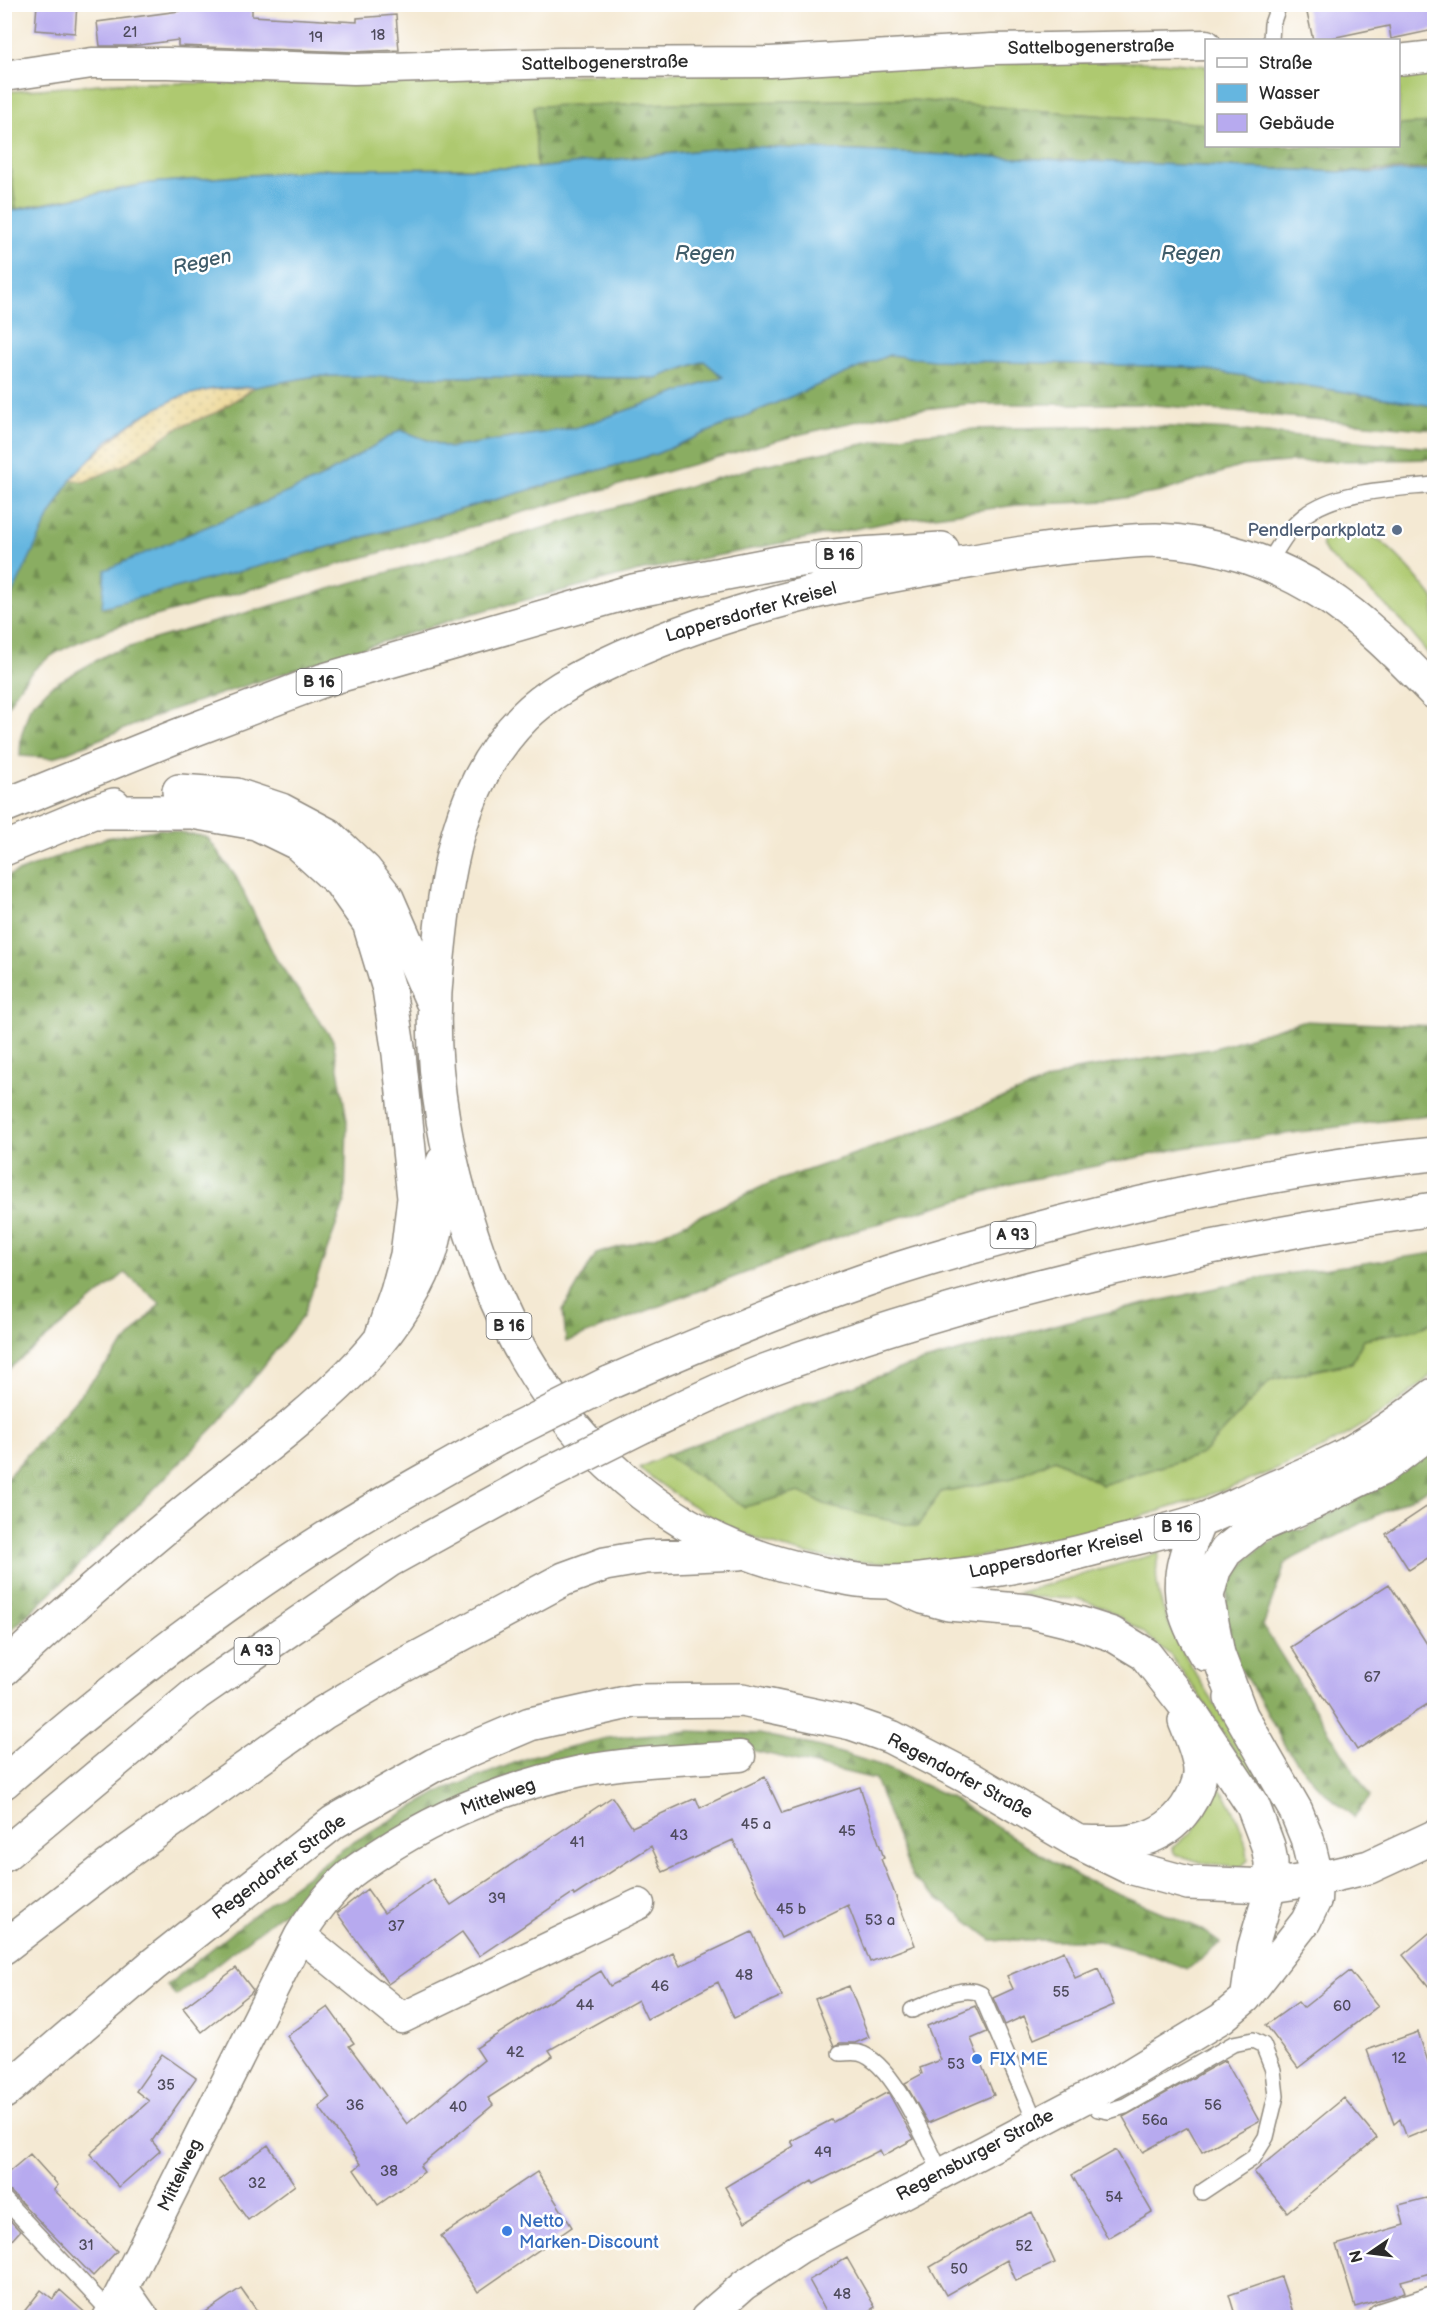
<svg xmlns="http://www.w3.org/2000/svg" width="1439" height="2322" viewBox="0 0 1439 2322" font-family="'Balsamiq Sans',sans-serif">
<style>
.grass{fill:#aec96f;stroke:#6c7a4d;stroke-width:1.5}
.forest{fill:url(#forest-firs);stroke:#5a6c46;stroke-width:1.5}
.sand{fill:url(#sand-dots);stroke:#8c8264;stroke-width:1.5}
.water{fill:#65b6e0;stroke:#487086;stroke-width:1.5}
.building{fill:#b7aaef}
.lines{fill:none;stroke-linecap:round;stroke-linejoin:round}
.lane-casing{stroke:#908a7f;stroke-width:18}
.street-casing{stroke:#908a7f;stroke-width:33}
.secondary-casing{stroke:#908a7f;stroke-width:36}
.highway-casing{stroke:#908a7f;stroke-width:36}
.lane{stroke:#fff;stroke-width:15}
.street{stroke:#fff;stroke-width:30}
.secondary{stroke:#fff;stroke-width:33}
.highway{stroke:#fff;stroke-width:33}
.highway-bridge-casing{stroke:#908a7f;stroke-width:36;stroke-linecap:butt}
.highway-bridge{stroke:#fff;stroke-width:33}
.service-dot{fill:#5c6f8a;stroke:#fff;stroke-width:2}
.shop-dot{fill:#3f7fe0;stroke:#fff;stroke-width:2}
.labels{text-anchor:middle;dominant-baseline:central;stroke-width:5;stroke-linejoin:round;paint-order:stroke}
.number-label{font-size:15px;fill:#4e4b5c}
.shield{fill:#fff;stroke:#6b6b6b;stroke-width:1.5}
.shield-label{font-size:16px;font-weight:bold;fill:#2b2b2b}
.street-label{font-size:18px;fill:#2b2b2b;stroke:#fff}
.service-label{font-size:18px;fill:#4e5e75;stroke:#fff;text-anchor:end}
.shop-label{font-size:18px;fill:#366cbe;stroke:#fff;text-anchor:start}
.water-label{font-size:20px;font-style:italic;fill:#3f5c6a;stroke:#fff}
</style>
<defs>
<pattern id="forest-firs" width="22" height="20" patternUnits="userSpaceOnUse" patternTransform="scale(1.5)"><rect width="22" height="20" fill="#8aad62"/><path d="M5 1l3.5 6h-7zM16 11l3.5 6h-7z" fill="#718d51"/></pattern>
<pattern id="sand-dots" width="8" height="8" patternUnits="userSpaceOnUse" patternTransform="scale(1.5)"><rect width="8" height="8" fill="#eeda9e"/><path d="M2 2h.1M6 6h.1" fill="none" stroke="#cb8" stroke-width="1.8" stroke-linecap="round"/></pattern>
</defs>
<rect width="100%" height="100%" fill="#fff"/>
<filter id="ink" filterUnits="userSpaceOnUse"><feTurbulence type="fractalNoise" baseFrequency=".0167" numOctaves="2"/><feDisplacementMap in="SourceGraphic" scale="12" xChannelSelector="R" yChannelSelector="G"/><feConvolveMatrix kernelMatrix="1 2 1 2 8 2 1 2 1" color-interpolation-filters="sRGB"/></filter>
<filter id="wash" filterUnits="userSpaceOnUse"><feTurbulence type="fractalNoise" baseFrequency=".008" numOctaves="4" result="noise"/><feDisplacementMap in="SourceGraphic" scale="24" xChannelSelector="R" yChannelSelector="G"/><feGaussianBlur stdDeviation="1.35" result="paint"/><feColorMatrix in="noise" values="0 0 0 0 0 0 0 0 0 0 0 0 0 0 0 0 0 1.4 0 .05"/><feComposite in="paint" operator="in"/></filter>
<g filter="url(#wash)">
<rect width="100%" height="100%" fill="#f4e9d3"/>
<path class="grass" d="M1001,62h161l44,4v58l-307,-25 -365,7 3,62 -209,1 -177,14 -135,26 -11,-75 -1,-42 108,-9 288,1 46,-5z
M1434,72v51l-35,2v-50z
M1336,525c42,0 74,44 98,74v62l-31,-38 -22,-22 -53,-46 -6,-10v-7z
M1434,1321v51c-11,12 -25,21 -38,31 -78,57 -169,88 -260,115 -50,15 -102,30 -154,38 -54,9 -112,10 -166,0 -65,-12 -126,-48 -177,-88l27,-13 78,52 55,-15 32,15 110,-15 72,-14 42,-19 47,26 100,-31 69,-74 81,-17 12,-24 53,-10z
M1159,1553c-23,77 108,200 128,279l-7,2 -12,-30 -67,-106 -30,-42 -28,-24 -38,-24 -26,-9 -48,-2 -14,-4z
M1214,1783c17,13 33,55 34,77l-7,7 -38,-4 -28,-9 -3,-6 20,-16 12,-18z"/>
<path class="forest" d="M899,99l307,25v22h192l1,-21 35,-2v45l-90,4 -604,-26 -203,22 -3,-62z
M8,148l8,61 -11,3v-63z
M889,355l300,12 245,39v24l-289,-26h-177l-71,8 -100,23 -684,193c-53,21 -82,30 -108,84l-1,-102 46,-95 21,-36 13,3 41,-18 50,-35 42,-17 38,-25 60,-11 341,2 49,-17 18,16 -144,50 -130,21 -49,-18 -81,49 -40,82 377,-107z
M1132,425l100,5 202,18v11l-147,3 -45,4 -81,26 -55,9 -89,4 -127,17 -246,48 -170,43 -168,53 -135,44 -118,48 -33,-2 1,-19 9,-30 21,-21 57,-32 50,-16 605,-173 144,-30 69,-6z
M161,829l46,8 29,40 40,82 57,81 14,80 -2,81 -42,115 -82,104 -143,147 -73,69v-156l155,-177 -35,-30 -120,99v-495l101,-39z
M1302,1021l132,5v88l-246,33 -170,35 -164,49 -288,111 -3,-32 33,-56 59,-17 115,-54 134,-46 171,-67 136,-21z
M1434,1253v68l-17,8 -53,10 -12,23 -81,18 -69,74 -100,31 -47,-26 -42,19 -72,14 -24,35 -86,-20 -32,-15 -55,15 -78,-52 241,-89 158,-44 200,-45z
M1434,1444v42l-148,76 -23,64 107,171 -16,20 -36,-30 -32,-39 -27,-50 -29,-45 -6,-34 4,-31 21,-31 38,-27h17l104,-67z
M689,1731l70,3 62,13 59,18 70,32 96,61 35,20 118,50 21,15 -32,26 -43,-16 -50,-13h-103l-79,-61 -38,-100 -124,-29 -81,-1 -290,92 -74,53 -130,102 -9,-11 84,-68 96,-71 90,-53 98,-38 73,-17z"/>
<path class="sand" d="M255,387l-38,25 -42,17 -50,35 -41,18 -13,-3c40,-41 83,-82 142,-90 14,-2 28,-1 42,-2z"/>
<path class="water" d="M740,146l624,27 70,-3v236l-245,-39 -256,-7 -44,-5 -233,99 -377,107 -177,46 3,-37 214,-91 81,-49 49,18 130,-21 144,-50 -19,-16 -48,17 -341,-2 -60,11 -42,2 -34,8 -37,19 -35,25 -36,38 -21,36 -45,95v-398l146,-29 177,-14 209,-1z"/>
<g id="blocks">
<path class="building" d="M37,4h40l-2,29 -40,-3z
M179,4h73v12l105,6v-4l39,-3 3,35 -45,2 -176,-6v-6l-46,6h-32l-3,-24 82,-11z
M1305,4h129v26l-43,9 -2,-13 -67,14h-9z
M1434,1502v52l-25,16 -23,-36z
M1389,1584l45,71v45l-77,50 -66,-103z
M765,1777l17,36 78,-26 24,71 -3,1 34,86 -45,17 -22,-57 -67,33 -48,-98 -70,32 -12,-26 -77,50 -1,-3 -94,63 -17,-24 -74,52 -51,-71 30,-24 17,24 49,-34 18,26 161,-108 20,30 64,-29 4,10z
M1434,1929v64l-31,-38z
M752,1932l30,64 -48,22 -16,-36 -71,37 -9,-19 -89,50 4,6 -65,42 5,7 -73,61 4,6 -46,33 -24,-35 7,-6 -42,-57 11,-9 -43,-62 41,-29 26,36 -5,3 58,78 77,-64 -8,-12 69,-44 56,-33 9,15 63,-33 7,13z
M1064,1951l11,27 23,-10 16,37 -80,34 -10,-23 -19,9 -12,-27 20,-9 -6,-13z
M236,1968l17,22 -2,3 -49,39 -19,-24z
M1350,1971l28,35 -80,62 -32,-43 32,-23 5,6z
M849,1986l20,51 -14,6h-15l-6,3 -19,-47z
M975,2006l12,26 -16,7 23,56 -66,28 -23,-40 17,-9 -2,-6 21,-8 -14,-34z
M1418,2032l16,47v48l-27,11 -7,-19 -6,5 -27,-74z
M162,2054l34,24 -44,63 8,10 -41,36 -29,-33 59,-53 -13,-10z
M1225,2060l34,61 -57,31 -14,-25 -45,25 -20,-35z
M888,2092l26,47 -31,17 -3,-6 -66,34 -2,-3 -67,41 -20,-35 69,-41 -3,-5 40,-21 2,2z
M1344,2098l33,40 -90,74 -33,-40z
M268,2145l27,40 -47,35 -29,-40z
M1116,2150l36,62 -44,26 -36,-63z
M30,2154l28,31 -4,5 63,61 -24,25 -82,-84 -7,-2v-14z
M537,2172l35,55 -94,65 -37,-56z
M1426,2198l8,10v64l-33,9 4,11 -50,15 -19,-62 68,-20 -5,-20z
M1032,2212l23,51 -39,18 -9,-21 -61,35 -16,-28 63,-37z
M4,2214l16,17 -16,18z
M847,2258l28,49 -17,11h-28l-21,-38z
M1281,2277l14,41h-59l-7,-23z
M241,2288l21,30h-65z
M41,2290l12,9 7,-9 31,28h-72z"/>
</g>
</g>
<g filter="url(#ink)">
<use href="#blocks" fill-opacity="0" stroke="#908a7f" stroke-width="1.5"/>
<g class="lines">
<g class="lane-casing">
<path id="lane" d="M1271,40l1,-16 7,-20
M1268,564c11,-18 20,-35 36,-48 32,-26 91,-27 130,-31
M912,2010c19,-7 50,-27 69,-16l55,129
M840,2053c6,0 13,-1 19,0 34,8 67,90 82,120
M1091,2094l7,15 10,2 17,-5 108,-62 20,-4 10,5 10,25 3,26 -10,41 -13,21 -51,34
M4,2199l107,114"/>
</g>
<g class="street-casing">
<path id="street" d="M1398,60l36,-4
M4,76l88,-13h75l187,6 205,-6 211,-1 222,-13 214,-4
M300,1935c14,-22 29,-42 49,-60 9,-8 20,-14 30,-21 61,-40 130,-68 202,-83 52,-10 106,-11 159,-15
M1246,1997l7,-50 18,-61
M123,2288l21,30
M108,2318l192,-383 102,83 237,-114
M706,2318l38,-33 56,-37 323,-170 99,-60 24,-20 60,-77 10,-21 1,-21
M1382,2318l52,-17"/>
</g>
<g class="secondary-casing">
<path id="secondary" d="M4,2092l150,-128 180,-142 100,-57 96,-41 104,-23 108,-1 109,23 40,14 75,39 112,66 51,25 59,16 83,3 46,-7 52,-12 65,-30"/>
</g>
<g class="highway-casing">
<path id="highway" d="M1434,692c-35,-36 -69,-71 -112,-99 -48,-31 -108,-51 -166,-53 -17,0 -36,2 -54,4 -59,4 -116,15 -174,25 -112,19 -222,47 -324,96 -29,14 -57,29 -80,52 -68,69 -78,158 -87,250 -11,102 12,210 48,305 56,148 166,266 325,299 26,5 53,12 80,11 18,0 36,-3 54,-5 55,-6 107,-17 160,-31 30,-8 62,-14 92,-24 21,-7 41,-18 62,-27 28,-13 59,-25 86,-39 31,-17 62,-39 90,-61
M179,791l57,4 45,15 47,25 37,35 22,28 45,103
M4,806l173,-70 147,-56 309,-89 150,-29 60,-7 99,-6
M93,812h99l64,11 41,20 43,39 29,41 20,66 10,65 15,144 -7,57 -10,37 -16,46
M4,849l89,-37 21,-7
M609,1383c87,-38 175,-75 265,-106 51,-18 104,-32 156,-46 133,-36 267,-64 404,-77
M643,1426c41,-19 82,-40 124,-56 216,-79 440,-129 667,-161
M1199,1522c-24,53 -25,80 6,132
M897,1585l26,12 26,7 80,7 49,12 34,11 33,20 47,60 61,92 15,40 3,16v24
M4,1669c63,-59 129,-115 195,-169 82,-67 190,-138 229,-240 11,-29 13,-67 15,-98
M1231,1698l65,113 11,27 10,41
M1241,1715l-23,-61 -11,-58 7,-26 12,-19 30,-24 56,-24 69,-34 53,-40
M4,1782c104,-90 211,-174 327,-247 54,-34 111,-64 166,-96
M1078,1842c42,1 81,5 108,-34 6,-9 13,-23 14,-34 1,-17 -9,-37 -15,-53
M4,1855l192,-161 194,-134 143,-79
M4,1947l114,-88 205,-146 74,-44 167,-90 41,-15 41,-7 93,-4"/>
</g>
<use href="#lane" class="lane"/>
<use href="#street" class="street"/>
<use href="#secondary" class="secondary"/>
<use href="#highway" class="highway"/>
<g class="highway-bridge-casing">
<path id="highway-bridge" d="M497,1439l112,-56
M533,1481l110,-55"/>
</g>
<use href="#highway-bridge" class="highway-bridge"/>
</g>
</g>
<circle class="service-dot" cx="1397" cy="530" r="6"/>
<g class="shop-dot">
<circle cx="977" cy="2059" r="6"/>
<circle cx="507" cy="2231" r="6"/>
</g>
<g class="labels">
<g class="number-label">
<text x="130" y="32">21</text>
<text x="378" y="35">18</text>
<text x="316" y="37">19</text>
<text x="1372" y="1677">67</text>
<text x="756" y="1824">45 a</text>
<text x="847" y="1831">45</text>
<text x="679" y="1835">43</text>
<text x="577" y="1842">41</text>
<text x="497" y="1898">39</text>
<text x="791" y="1909">45 b</text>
<text x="880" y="1920">53 a</text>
<text x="396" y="1926">37</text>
<text x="744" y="1975">48</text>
<text x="660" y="1986">46</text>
<text x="1061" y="1992">55</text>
<text x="585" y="2005">44</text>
<text x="1342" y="2006">60</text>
<text x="515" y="2052">42</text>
<text x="1399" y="2058">12</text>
<text x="956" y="2064">53</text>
<text x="166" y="2085">35</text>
<text x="355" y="2105">36</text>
<text x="1213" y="2105">56</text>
<text x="458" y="2107">40</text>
<text x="1155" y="2120">56a</text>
<text x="823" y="2152">49</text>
<text x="389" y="2171">38</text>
<text x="257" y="2183">32</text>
<text x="1114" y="2197">54</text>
<text x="86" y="2245">31</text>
<text x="1024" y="2246">52</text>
<text x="959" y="2269">50</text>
<text x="842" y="2294">48</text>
</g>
<g class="shield">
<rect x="816.5" y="542" width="45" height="26" rx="4.5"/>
<rect x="296.5" y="669" width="45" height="26" rx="4.5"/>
<rect x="990.5" y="1222" width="45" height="26" rx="4.5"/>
<rect x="486.5" y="1313" width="45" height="26" rx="4.5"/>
<rect x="1154.5" y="1514" width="45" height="26" rx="4.5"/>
<rect x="234.5" y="1638" width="45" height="26" rx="4.5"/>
</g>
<g class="shield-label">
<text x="839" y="555">B 16</text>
<text x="319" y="682">B 16</text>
<text x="1013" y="1235">A 93</text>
<text x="509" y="1326">B 16</text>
<text x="1177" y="1527">B 16</text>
<text x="257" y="1651">A 93</text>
</g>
<g class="street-label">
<text transform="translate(1091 47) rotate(-1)">Sattelbogenerstraße</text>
<text transform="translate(605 63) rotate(-1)">Sattelbogenerstraße</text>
<text transform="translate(751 612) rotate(-16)">Lappersdorfer Kreisel</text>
<text transform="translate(1056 1554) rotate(-12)">Lappersdorfer Kreisel</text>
<text transform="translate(960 1776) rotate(28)">Regendorfer Straße</text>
<text transform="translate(498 1797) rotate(-20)">Mittelweg</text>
<text transform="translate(279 1867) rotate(-37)">Regendorfer Straße</text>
<text transform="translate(975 2155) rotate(-28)">Regensburger Straße</text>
<text transform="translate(180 2175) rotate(-64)">Mittelweg</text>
</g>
<g class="service-label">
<text x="1385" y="530">Pendlerparkplatz</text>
</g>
<g class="shop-label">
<text x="989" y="2059">FIX ME</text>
<text x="519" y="2221">Netto<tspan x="519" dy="21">Marken-Discount</tspan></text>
</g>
<g class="water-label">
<text x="705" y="254">Regen</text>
<text x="1191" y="254">Regen</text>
<text transform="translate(202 262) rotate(-13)">Regen</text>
</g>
</g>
<rect width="1439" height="2322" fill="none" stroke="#fff" stroke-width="24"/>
<rect x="1205" y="39" width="195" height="108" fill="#ffffff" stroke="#aaaaaa" stroke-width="1.5"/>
<rect x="1217" y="58" width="30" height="9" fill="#ffffff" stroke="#aaaaaa" stroke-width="1.5"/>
<text x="1259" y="69" font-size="18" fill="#2b2b2b">Straße</text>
<rect x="1217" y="84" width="30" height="18" fill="#65b6e0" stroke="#aaaaaa" stroke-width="1.5"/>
<text x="1259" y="99" font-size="18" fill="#2b2b2b">Wasser</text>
<rect x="1217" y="114" width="30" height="18" fill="#b7aaef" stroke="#aaaaaa" stroke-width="1.5"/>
<text x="1259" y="129" font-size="18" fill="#2b2b2b">Gebäude</text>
<g transform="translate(1370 2253) rotate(256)" stroke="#ffffff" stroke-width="4.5" paint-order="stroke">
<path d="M0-4.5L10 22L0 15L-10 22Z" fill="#2b2b2b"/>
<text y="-9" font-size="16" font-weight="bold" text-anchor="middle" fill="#2b2b2b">N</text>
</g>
</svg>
